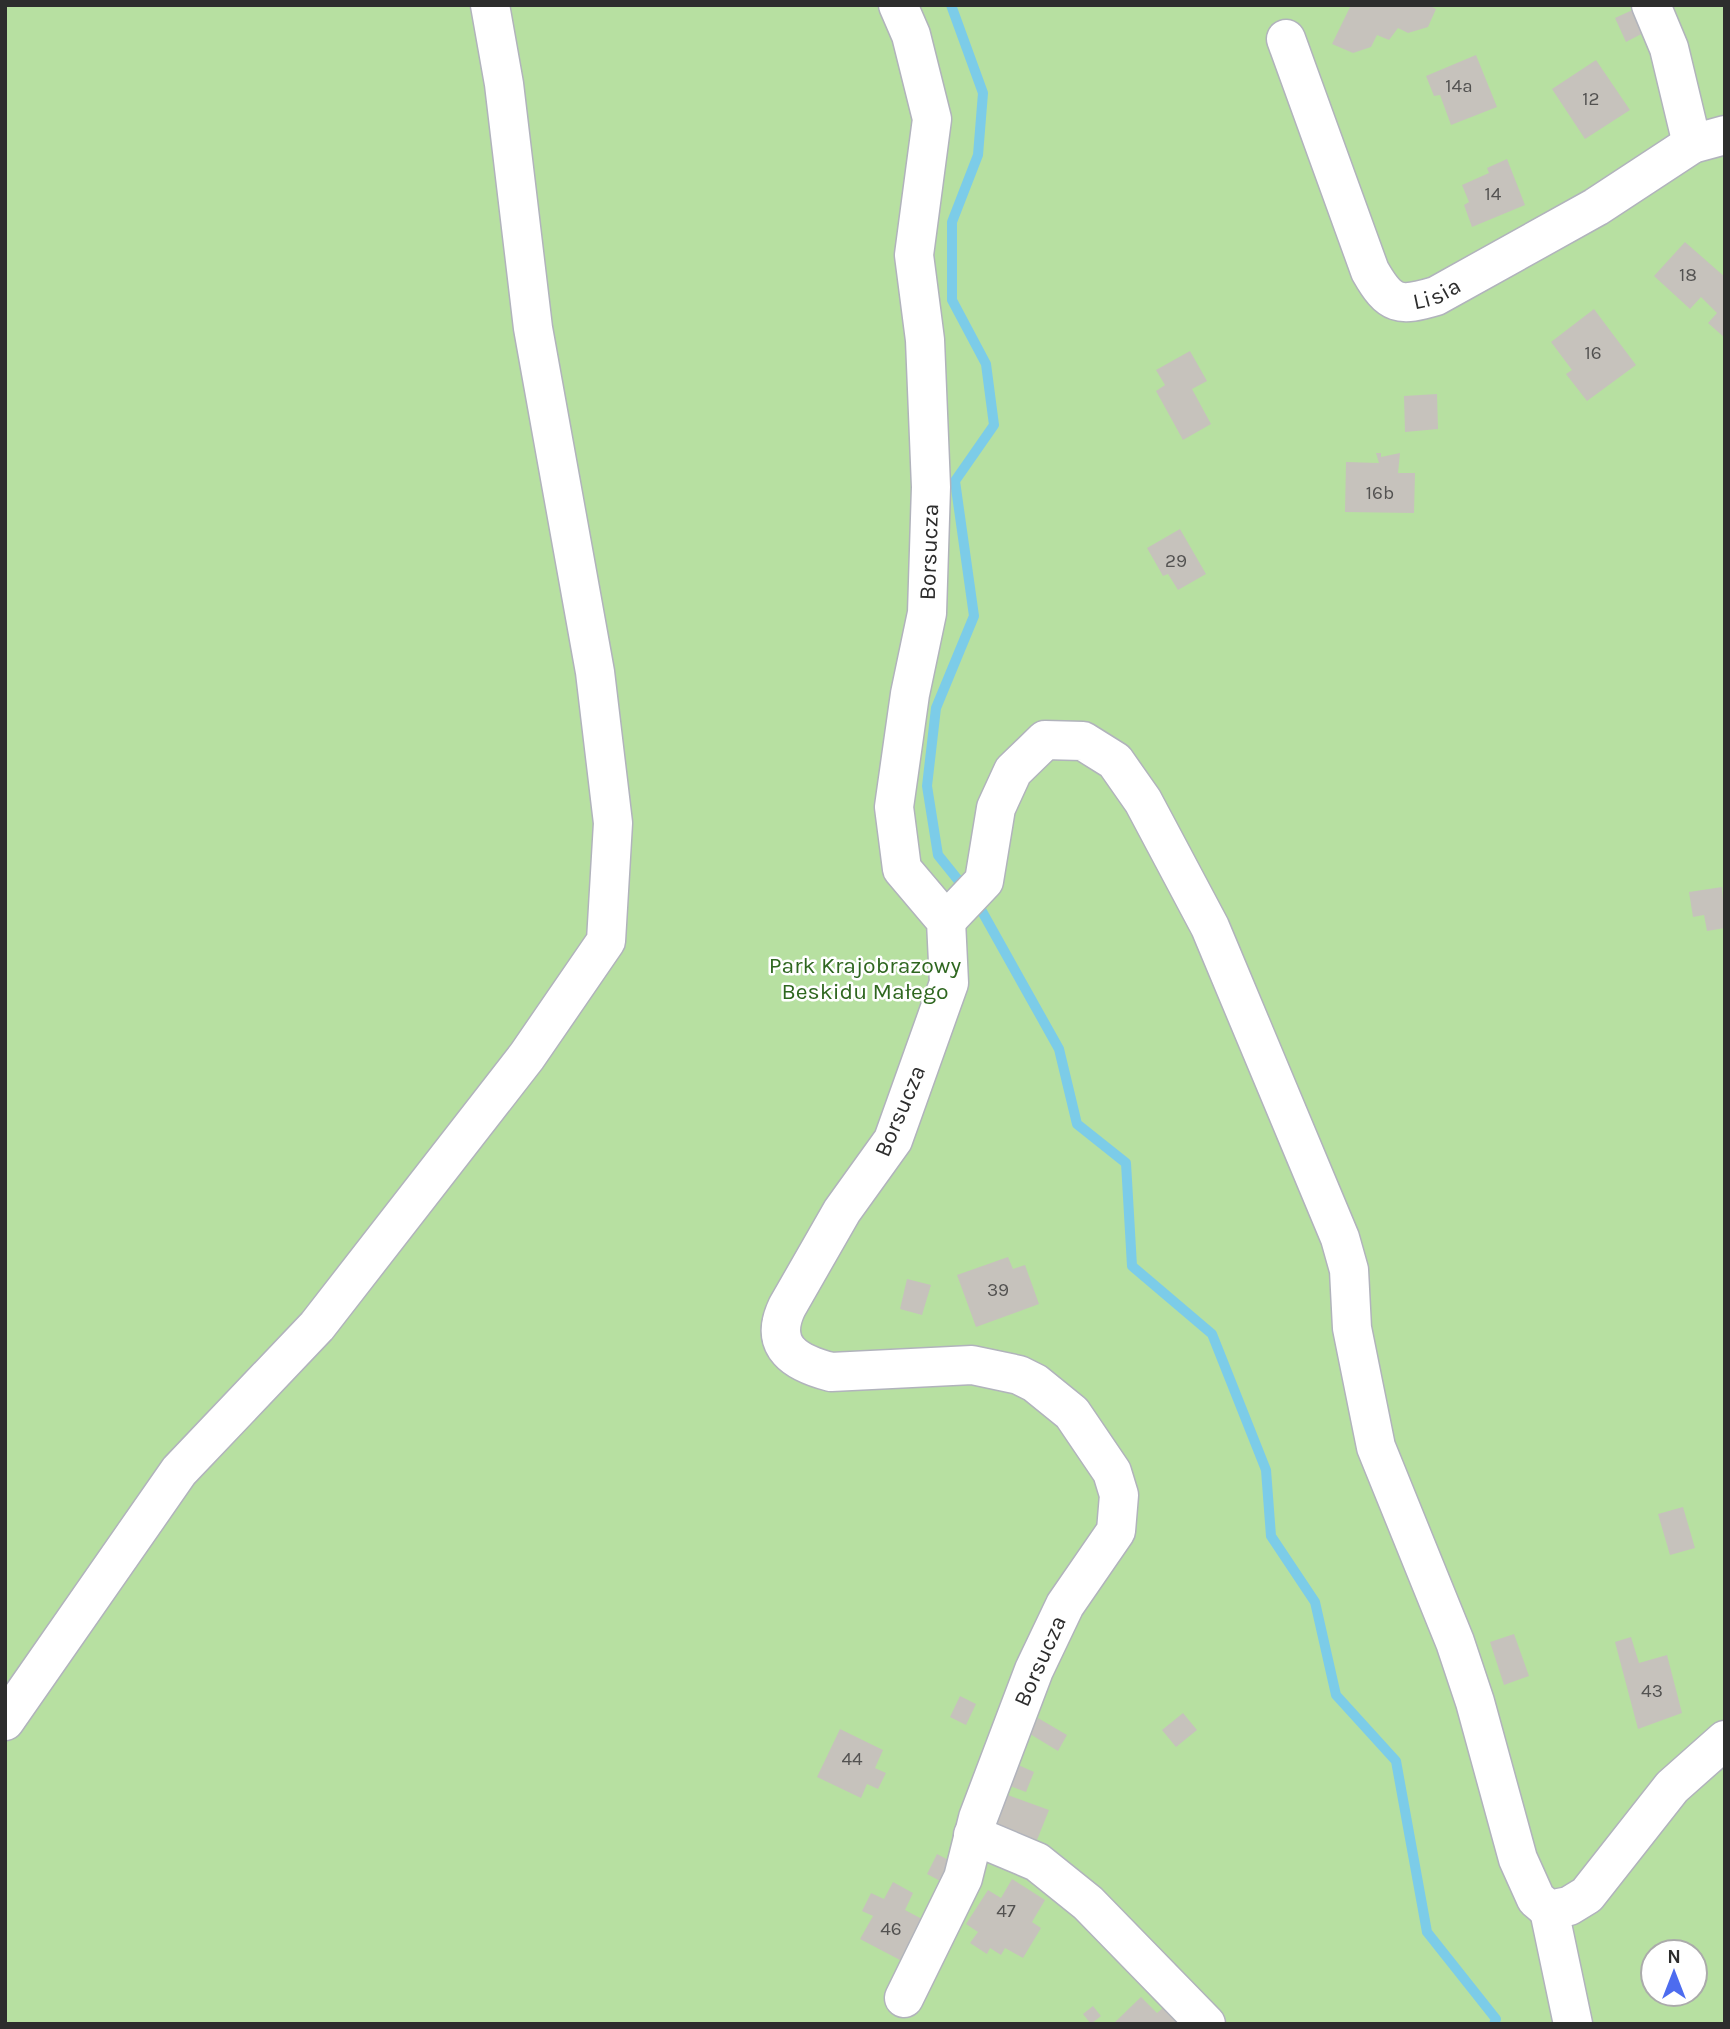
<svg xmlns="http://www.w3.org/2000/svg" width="1730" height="2029" viewBox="0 0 1730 2029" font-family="Karla,sans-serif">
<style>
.green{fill:#b7e0a1;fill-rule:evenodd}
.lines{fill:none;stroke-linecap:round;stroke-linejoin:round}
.stream{stroke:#7ccce8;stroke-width:10}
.building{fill:#c6c2bc}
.minor-casing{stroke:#b1b3bc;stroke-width:41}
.minor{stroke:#fff;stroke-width:38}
.labels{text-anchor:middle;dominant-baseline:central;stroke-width:5;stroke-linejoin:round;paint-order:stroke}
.number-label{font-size:19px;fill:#535251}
.street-label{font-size:23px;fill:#2d2d2d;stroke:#fff}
.park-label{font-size:23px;fill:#2f6720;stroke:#fff}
</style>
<rect width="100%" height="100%" fill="#ede8e1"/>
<path class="green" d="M5,5h1720v2019h-1720zM1653,1952h42v42h-42z"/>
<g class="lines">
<path class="stream" d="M951,5l32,88 -5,62 -26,67v78l34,64 8,61 -39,56 19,135 -38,92 -9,78 11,69 41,51 80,143 18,75 49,39 6,103 80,68 54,136 5,66 44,66 21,93 60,66 31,171 69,87 -2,5"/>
</g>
<path class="building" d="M1351,5h77l8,4 -8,18 -20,6 -10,-5 -9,12 -12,-5 -6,12 -18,6 -21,-9z
M1639,7l10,23 -23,12 -11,-24z
M1476,55l21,52 -46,18 -11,-30 -6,1 -8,-20z
M1596,60l34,50 -45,29 -33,-50z
M1507,159l18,46 -53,22 -8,-22 5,-3 -7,-17 27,-12 -2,-5z
M1685,242l40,35v61l-17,-15 9,-10 -16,-16 -11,12 -36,-33z
M1594,309l42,56 -49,36 -21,-27 6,-4 -21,-28z
M1190,351l17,30 -15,8 19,35 -28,16 -27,-49 9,-6 -9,-15z
M1437,394l1,35 -33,3 -1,-36z
M1376,453h5v4l19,-4 -2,20h17l-1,40 -69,-1 1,-50 33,1z
M1180,529l26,45 -28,16 -10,-16 -5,2 -16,-28z
M1722,887l3,41 -18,3 -3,-16 -11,2 -4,-25z
M1008,1257l5,12 12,-4 14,39 -63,23 -19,-52z
M907,1279l24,6 -9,30 -22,-6z
M1683,1507l12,41 -25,7 -12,-41z
M1514,1634l15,42 -25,9 -14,-43z
M1631,1637l8,26 28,-8 15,58 -44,16 -23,-87z
M960,1696l16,8 -10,21 -16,-8z
M1183,1713l14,17 -21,17 -14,-17z
M1038,1718l29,17 -9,16 -28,-17z
M840,1729l43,21 -8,18 11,5 -8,16 -11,-5 -6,14 -44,-21z
M1014,1763l20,9 -8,20 -21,-8z
M1002,1793l47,17 -12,30 -47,-18z
M937,1854l19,10 -10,20 -19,-10z
M1012,1879l33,21 -13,22 9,6 -18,30 -18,-10 -4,7 -11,-7 -3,6 -17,-11 8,-11 -12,-8 22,-34 13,8z
M893,1882l20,11 -8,17 17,9 -22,41 -40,-21 13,-23 -11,-5 9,-18 13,6z
M1141,1997l16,16 6,-5 15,16h-65z
M1093,2006l8,10 -10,8 -8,-10z"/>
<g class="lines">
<g class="minor-casing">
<g id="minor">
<path d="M898,5l13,30 21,84 -18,136 11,85 6,147 -4,126 -17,81 -16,113 8,62 44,52 3,62 -56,157 -51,71 -55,96c-19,40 9,56 44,65l141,-7 47,10 16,8 37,30 40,59 7,23 -3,36 -51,74 -31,65 -56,148 -15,60 -59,120"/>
<path d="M1651,5l18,43 23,96"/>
<path id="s1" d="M1286,39l84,232c20,35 29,36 66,25l160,-89 96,-63 33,-9"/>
<path d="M946,921l38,-40 12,-73 17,-37 32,-31 38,1 32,20 28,40 67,126 130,311 9,32 3,58 24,119 79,195 20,60 43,157 18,40 13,11 20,-4 18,-11 85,-108 53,-47"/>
<path d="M5,1721l174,-250 138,-145 210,-270 79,-115 7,-118 -18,-151 -62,-344 -29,-244 -14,-79"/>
<path d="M973,1835l64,27 51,41 118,121"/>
<path d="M1549,1910l24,114"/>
</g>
</g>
<use href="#minor" class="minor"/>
</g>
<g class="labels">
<g class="number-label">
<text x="1459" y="86">14a</text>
<text x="1591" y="99">12</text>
<text x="1493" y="194">14</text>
<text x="1688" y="275">18</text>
<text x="1593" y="353">16</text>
<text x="1380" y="493">16b</text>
<text x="1176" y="561">29</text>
<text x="998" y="1290">39</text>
<text x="1652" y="1691">43</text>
<text x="852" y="1759">44</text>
<text x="1006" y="1911">47</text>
<text x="891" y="1929">46</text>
</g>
<g class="street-label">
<text stroke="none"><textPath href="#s1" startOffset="329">Lisia</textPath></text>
<text transform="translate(929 552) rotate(-88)">Borsucza</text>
<text transform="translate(900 1111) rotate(-67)">Borsucza</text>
<text transform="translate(1040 1661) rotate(-66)">Borsucza</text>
</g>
<g class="park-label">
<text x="865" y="965">Park Krajobrazowy<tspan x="865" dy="26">Beskidu Małego</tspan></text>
</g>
</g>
<rect width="1730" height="2029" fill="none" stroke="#2d2d2d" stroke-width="14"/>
<g transform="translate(1674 1973)"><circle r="33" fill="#ffffff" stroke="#ababab" stroke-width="2"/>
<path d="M0-5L12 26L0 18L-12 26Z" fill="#4d6cef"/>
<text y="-10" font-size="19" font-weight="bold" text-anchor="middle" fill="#2d2d2d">N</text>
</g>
</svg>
